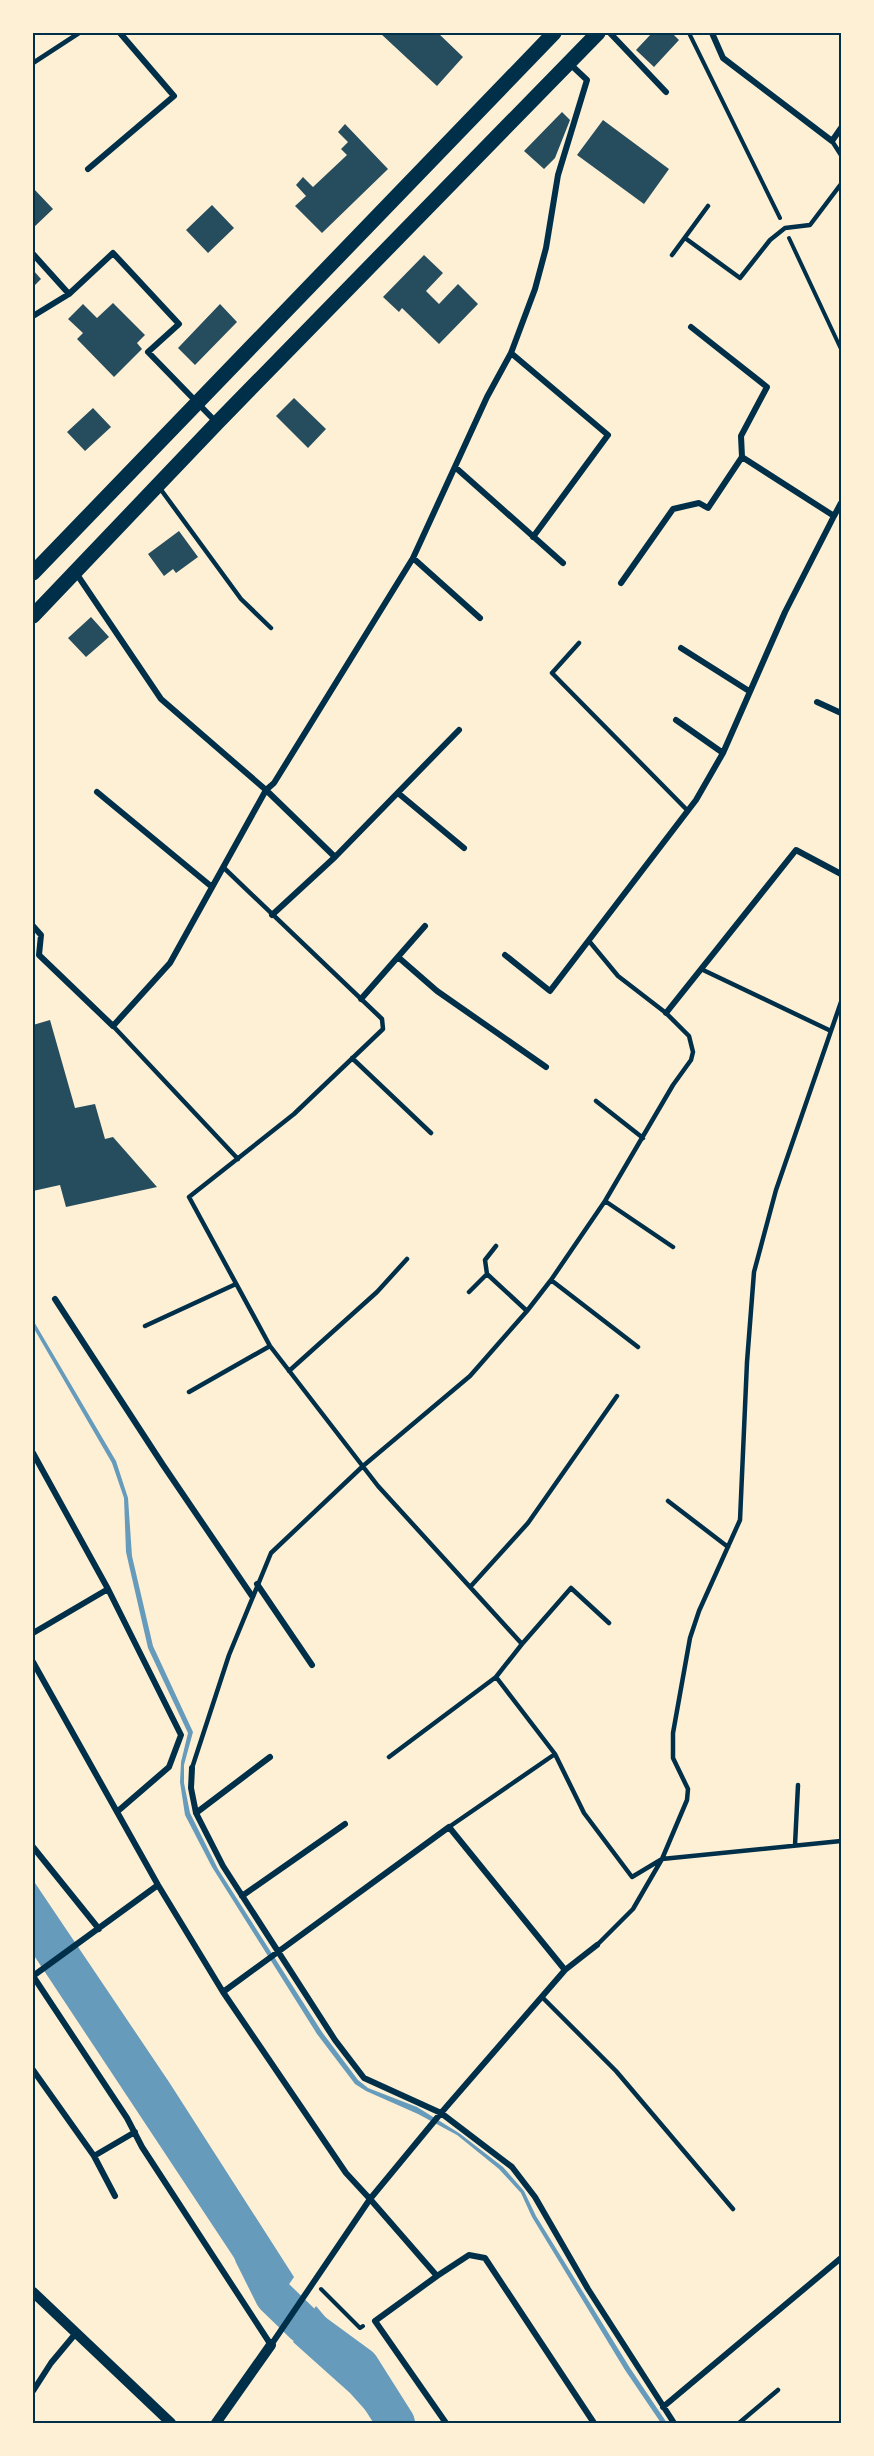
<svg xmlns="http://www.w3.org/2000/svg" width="874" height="2456" viewBox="0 0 874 2456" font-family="'PT Serif',serif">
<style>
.water{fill:#669bbc}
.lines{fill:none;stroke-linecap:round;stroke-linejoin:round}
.river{stroke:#669bbc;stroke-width:38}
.building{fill:#264d5e}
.path{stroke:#003049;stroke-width:4}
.service{stroke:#003049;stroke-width:4.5}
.minor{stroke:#003049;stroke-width:6}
.tertiary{stroke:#003049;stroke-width:10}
.primary{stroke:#003049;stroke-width:15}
.neatline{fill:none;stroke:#003049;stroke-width:2}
</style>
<rect width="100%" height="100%" fill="#fdf0d5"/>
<path class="water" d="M33,1320l83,141 12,37 4,58 21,90 40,86 -9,33v18l6,30 28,56 104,163 36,48 10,8 49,19 42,26 44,34 21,24 12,25 94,152 37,55h-6l-36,-53 -93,-153 -11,-24 -22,-24 -42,-34 -39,-21 -52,-23 -11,-7 -38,-50 -105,-167 -27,-52 -5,-33 1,-20 7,-29 -40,-85 -22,-96 -2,-54 -12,-35 -79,-136z
M33,1880l136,202 125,195 -24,35 -237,-358z
M316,2306l50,59 37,58h-26l-27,-30 -57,-51z"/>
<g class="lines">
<path class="river" d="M253,2254l21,42 30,29 56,41 36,57"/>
</g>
<path class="building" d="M380,33h58l25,24 -26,29z
M652,33h20l7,7 -25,27 -18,-17z
M562,112l8,8 -15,38 -11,11 -20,-18z
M603,120l66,49 -25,35 -67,-49z
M345,124l43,45 -66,64 -27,-27 11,-10 -10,-11 7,-8 10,10 34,-32 -6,-6 7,-7 -10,-10z
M34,189l19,20 -20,19v-37z
M212,205l22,23 -26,25 -22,-23z
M424,255l19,18 -17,18 13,13 19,-20 20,20 -39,40 -37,-36 -3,4 -16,-15z
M33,270l8,9 -8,8z
M113,303l32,32 -8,8 5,6 -28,28 -37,-38 6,-6 -15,-14 15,-15 14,14z
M220,304l17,18 -42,43 -17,-17z
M294,398l32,31 -18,19 -32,-32z
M93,408l18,19 -26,24 -18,-19z
M179,531l19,26 -22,16 -3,-4 -9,7 -16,-22z
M91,617l18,20 -23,20 -18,-19z
M50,1020l25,88 20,-4 10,35 8,-2 44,50 -91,20 -6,-22 -27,6v-166z"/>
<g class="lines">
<path class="path" d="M689,33l91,185
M789,238l52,111
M321,2289l39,39 3,-2"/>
<path class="service" d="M33,63l46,-30
M832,141l9,14
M685,238l55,40 30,-38 15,-12 25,-3 31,-41
M672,255l36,-49
M159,487l82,112 30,29
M579,643l-27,30 136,138
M223,867l159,152 1,10 -89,85 -105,83 81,149 108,140 144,158 49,-56 38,35
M701,969l130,62
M113,1026l125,133
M352,1058l79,75
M596,1101l47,37
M605,1201l68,46
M496,1246l-11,14 2,14 40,37
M551,1280l87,67
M469,1292l18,-18
M145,1326l91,-42
M289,1371l88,-79 30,-33
M189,1392l81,-46
M668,1501l60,46
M471,1586l57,-63 89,-127
M522,1644l-26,33 59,77 29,59 48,64 30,-18 179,-18
M389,1757l107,-80
M192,1768l37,-113 42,-102 92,-87 107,-90 57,-65 24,-31 54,-79 68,-116 18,-25 2,-8 -4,-16 -23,-23 -48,-37 -29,-35
M449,1827l106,-73
M795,1845l3,-60
M597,1945l36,-36 29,-50 25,-59 1,-11 -15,-31v-25l17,-95 9,-27 41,-91 7,-158 7,-90 22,-82 65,-188
M543,1998l73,73 117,138
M739,2423l39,-33"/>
<path class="minor" d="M610,33l56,59
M712,33l11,25 109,83 9,-13
M88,169l86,-73 -54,-63
M33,254l36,40 -36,22
M69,294l44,-41 66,71 -31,28 69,71
M691,327l76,60 -26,49 1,21 92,59 7,-13
M511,353l97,82 -75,102
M455,467l108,96
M413,558l67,60
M76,573l85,126 105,91 69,67
M621,583l52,-74 26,-6 9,5 34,-51
M681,648l68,43
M817,702l24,11
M676,720l47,33
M97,792l115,95
M398,793l66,55
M272,915l63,-58 124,-127
M33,926l8,9 -2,20 74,71 57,-63 96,-173 8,-7 139,-225 74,-161 24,-44 24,-64 11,-41 12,-73 29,-95 -17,-16
M505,955l45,36 146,-191 27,-47 62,-141 49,-96
M398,957l39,34 109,76
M361,999l64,-73
M666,1013l130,-163 45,24
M55,1299l108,166 89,131
M33,1453l75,136 73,146 -12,32 -51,44
M257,1584l55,81
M33,1633l75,-44
M33,1662l125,223 65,107 123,181 24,26 -99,146 -129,-198 -15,-29 -94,-142
M192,1768l-1,20 5,25 27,53 112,174 29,38 77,35 71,54 23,30 53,92 86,134
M196,1813l74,-56
M33,1847l66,82
M242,1896l103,-72
M33,1976l125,-91
M223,1992l226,-165 116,143
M33,2070l61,86 21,40
M94,2156l41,-24
M437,2276l-62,45 71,102
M33,2391l18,-28 25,-30
M663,2407l178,-149
M594,2423l-109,-165 -16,-3 -32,21 -67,-77 71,-86 124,-143 32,-25"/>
<path class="tertiary" d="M33,2292l138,131
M216,2423l55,-78"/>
<path class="primary" d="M33,573l521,-540
M33,616l184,-193 381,-390"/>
</g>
<rect width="874" height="2456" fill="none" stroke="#fdf0d5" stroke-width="69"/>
<rect x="34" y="34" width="806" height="2388" class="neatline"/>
</svg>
